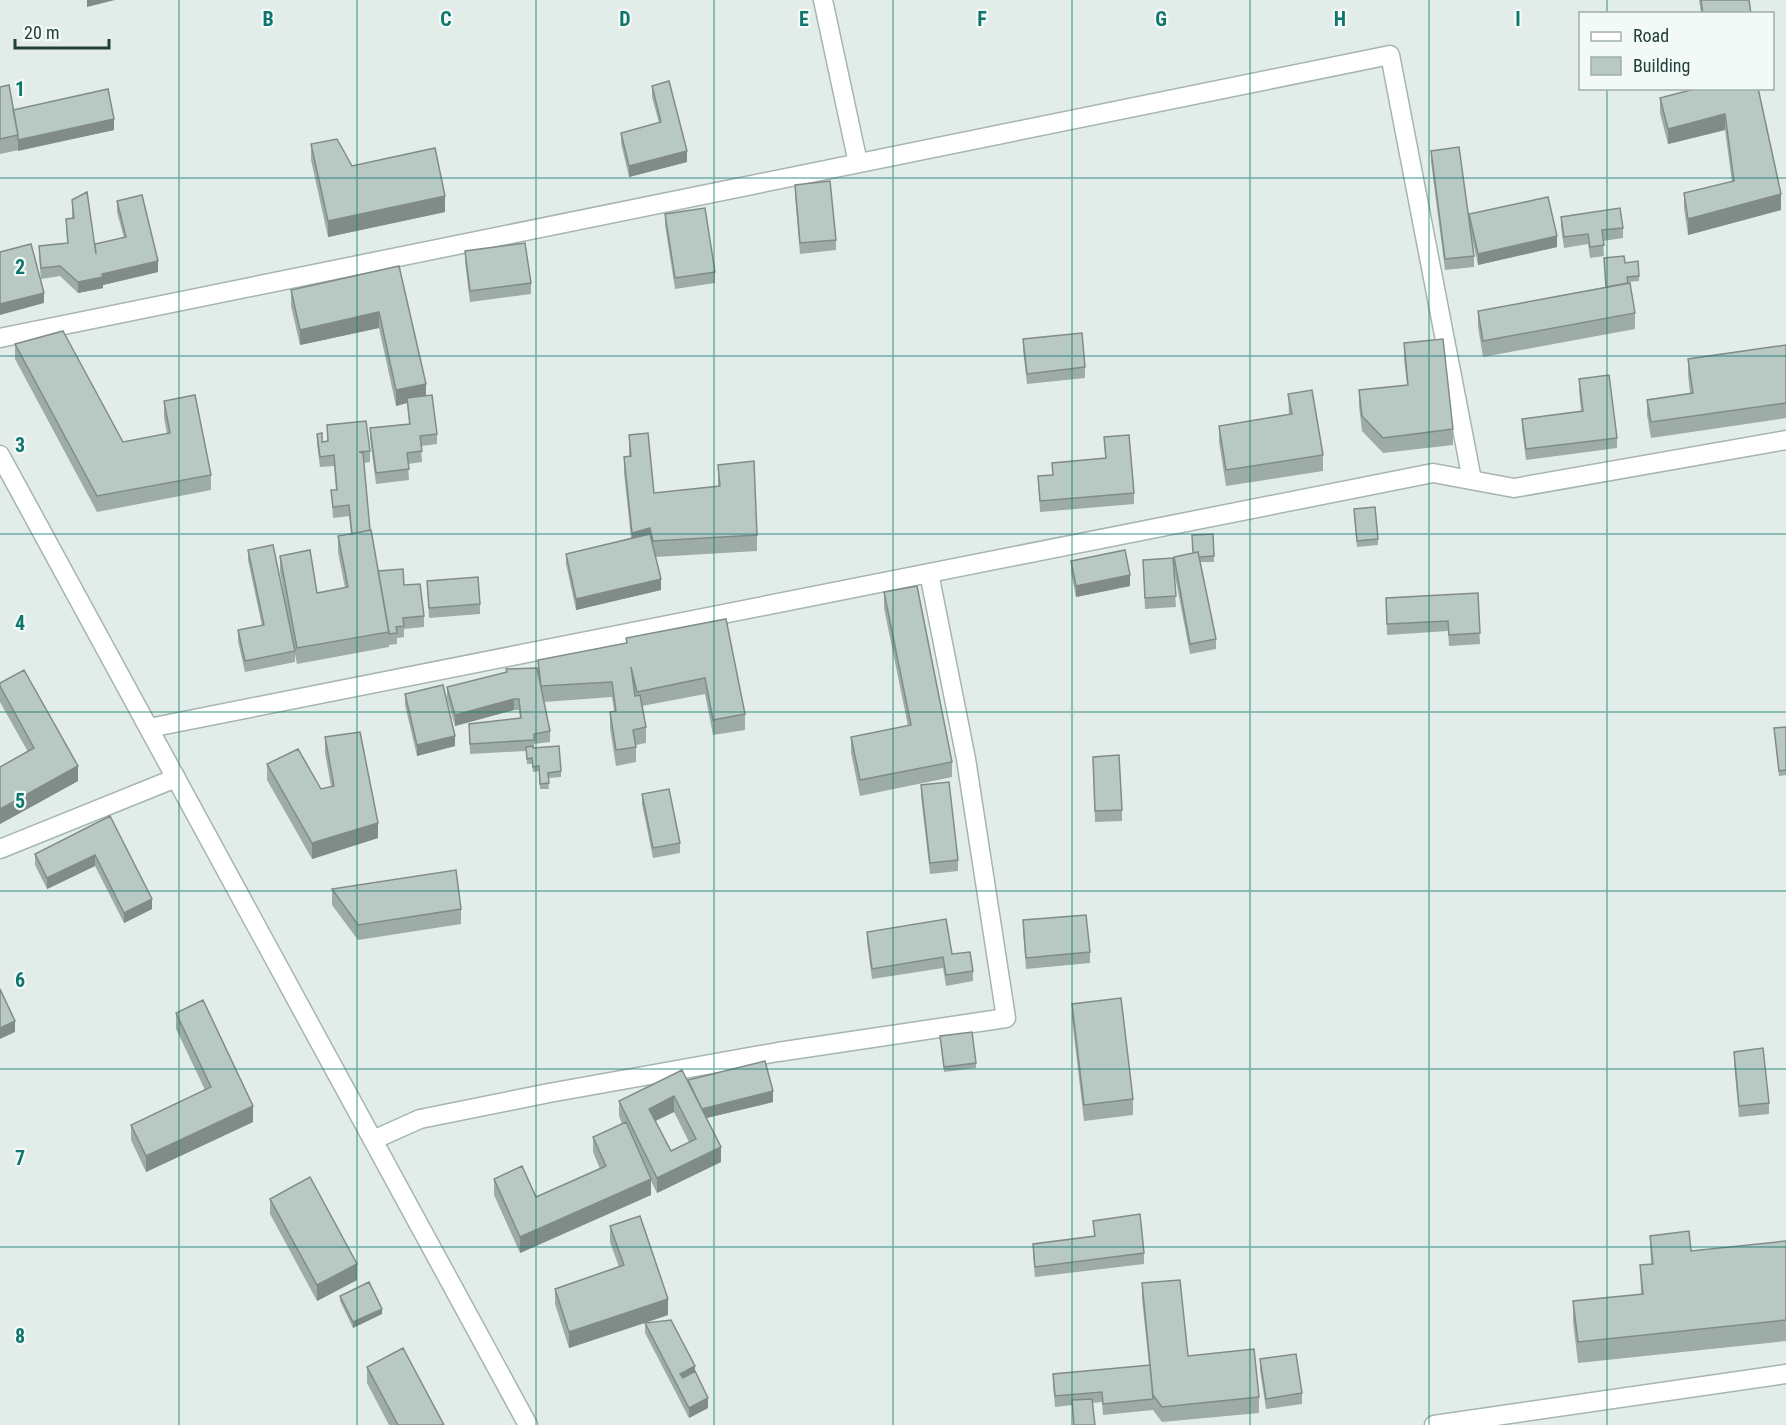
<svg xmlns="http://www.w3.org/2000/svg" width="1786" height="1425" viewBox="0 0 1786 1425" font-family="'Roboto Condensed',sans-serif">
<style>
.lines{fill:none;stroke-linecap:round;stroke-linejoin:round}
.minor-casing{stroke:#a5b5b1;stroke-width:21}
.tertiary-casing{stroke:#a5b5b1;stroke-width:21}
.minor{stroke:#fff;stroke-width:18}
.tertiary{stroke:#fff;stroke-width:18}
.wall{fill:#9eaca7;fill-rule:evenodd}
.shaded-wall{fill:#818c88}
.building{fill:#b8c8c2;stroke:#818c88;stroke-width:1.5;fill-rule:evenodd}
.grid{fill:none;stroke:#0f766e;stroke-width:1.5;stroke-opacity:0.55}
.grid-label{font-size:20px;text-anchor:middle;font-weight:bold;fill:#0f766e;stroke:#f3f9f7;stroke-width:4.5;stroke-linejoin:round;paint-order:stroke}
</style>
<rect width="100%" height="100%" fill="#e2ede9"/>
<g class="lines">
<g class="minor-casing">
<path id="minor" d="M823,0l35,163
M0,338l1390,-283 82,425
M149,728l1284,-255 81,15 272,-48
M0,849l176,-71
M373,1140l47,-21 129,-26 229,-41 228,-34 -40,-259 -37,-186
M1434,1425l352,-51"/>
</g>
<g class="tertiary-casing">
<path id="tertiary" d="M0,455l528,970"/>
</g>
<use href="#minor" class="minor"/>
<use href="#tertiary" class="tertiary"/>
</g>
<path class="wall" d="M1699,0h50l2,14h-50z
M652,86l35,76 -58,15 -8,-34v-10l38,-10 -7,-26z
M0,87l13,23 101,20 -114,24z
M1758,88l23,122 -93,25 -4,-27v-15l48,-11 -7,-52 -57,14 -8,-31v-15z
M311,144l41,22 93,46 -117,25 -17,-77z
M1431,151l38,73v-10l88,33 -79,18 -9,-41 5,32v11l-29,3 -14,-108z
M795,185l41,55v10l-36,4 -5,-59z
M72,200l23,46 29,-8 -7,-26v-11l41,71 -55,13v3l-25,5 -18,-17 -19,3 -2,-22v-11l28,-3 -1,-24 6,-1z
M665,214l50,58v11l-40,6 -10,-64z
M1561,217l62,11v10l-20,3 1,15 -14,2 -2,-14 -24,4 -3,-21z
M465,251l66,32v11l-61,8 -5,-40z
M1625,263l14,13v5l-11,1 7,31v16l-152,28 -5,-30v-16l128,-24z
M399,266l27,130 11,38v10l-16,2 1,16 -14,2 1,16 -33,4 -6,-45v-11l39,-4 -2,-21 -11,3 -17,-78 -79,17 -9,-39v-16z
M1023,339l62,28v11l-58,6 -4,-34z
M1404,343l49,86v16l-70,8 -21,-22 -3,-25v-16l48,-5 -3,-26z
M15,344l108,98 44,-8 -3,-17v-16l47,74v15l-114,22 -82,-153z
M1786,345v73l-135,20 -4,-23v-15l43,-7 -2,-18v-16z
M1579,379l38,59v10l-91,12 -4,-31v-10l59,-8 -2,-21z
M1288,394l35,61v16l-97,15 -7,-44v-16l70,-11z
M327,425l43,26v11l-6,1 6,67 8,41 26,14 20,31v11l-20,2v8l-7,1v6l-8,1v2l-92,17 -2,-10v8l-50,10 -7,-31v-11l24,-4 -14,-66v-10l43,83 -11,-61v-16l37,37 28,-5 -7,-36v-16l13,-2 -2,-18 -16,2 -2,-28h5l-2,-24 -14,1 -3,-23v-10l5,8 5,-1z
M629,435l25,58 64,-7v-21l39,70v16l-102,6 6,33 -85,20 -10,-46v-10l65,-16 -7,-65v-16l5,-1z
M1104,437l30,56v11l-94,8 -2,-36 14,-1v-12l53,-5z
M1354,514l24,25v6l-21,2z
M1213,534l1,28h-14l16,77v10l-26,5 -16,-83 2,36 -31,2 -2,-49 30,-2 1,-1 19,-4z
M1071,561l59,25 -54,11 -5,-25z
M427,581l53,23v10l-51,4z
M884,592l68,170v15l-92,19 -9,-43v-16l57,-11 -24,-118z
M1478,593l2,51 -31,2 -1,-15 -61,4 -1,-37z
M726,619l19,95v16l-32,5 -8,-41 -63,12 4,21v16l-10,2v17l-20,4 -6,-38v-16l4,-1 -2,-14 -68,5 6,29v11l-16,2v4l27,23v6l-13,1 1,11h-9l-1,-18 -6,1 -1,-8h-5l-1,-13 -56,3 -1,-30 51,-6 -1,-8h-5l-59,16 -8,-28v-11l59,-15v-3l32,6v-15l88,-17v-5z
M0,683l78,98 -78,43v-57l28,-15 -28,-50z
M405,694l50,52 -38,10 -12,-51z
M1786,727v48l-7,1 -5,-48z
M325,737l53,101 -66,21 -45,-79v-16l54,25 10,-3 -6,-33z
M1093,757l29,53v11l-27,1z
M921,785l37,75v11l-28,3 -9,-78z
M642,794l38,49v10l-27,5 -11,-54z
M110,816l42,93 -28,14 -29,-57 -48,23 -12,-24v-11z
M332,889l129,20v15l-103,16 -26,-35z
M1023,920l67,32v11l-64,6 -3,-38z
M867,932l85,22 21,17v10l-27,5 -3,-18 -71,11 -5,-37z
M1072,1004l61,95v16l-49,6 -12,-102z
M176,1013l77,109 -107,50 -15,-32v-15l74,-35 -29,-61z
M940,1036l36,27v5l-32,4z
M1734,1052l35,51v11l-30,3 -5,-55z
M688,1081l85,21 -66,16 14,44 -64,31 -6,-12v14l-131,58 -26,-58v-16l42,18 64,-28 -7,-17v-15l29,-13 -3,-8v-15zM674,1112l15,30 -18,9 -16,-30z
M270,1199l87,81 -40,21 -47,-87z
M1093,1221l51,32v11l-109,13 -2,-22v-11l61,-8z
M610,1226l58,89 -23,8 50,48 13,37 -19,10 -44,-85v-10l-76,25 -14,-44v-15l64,-22 -9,-25z
M1650,1236l41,15 95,-10v100l-208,22 -5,-41v-21l68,-7 -1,-29 11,-1z
M1142,1283l46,73 71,41v16l-97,9 -9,-12 -50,5 -1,-13 -10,1 3,22h-21l-2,-20 -17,2 -2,-22v-11l96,-9 -7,-66z
M340,1296l42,18 -29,14 -13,-27z
M1260,1359l42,34v11l-36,5 -6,-39z
M367,1367l77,58h-55l-22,-42z"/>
<path class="shaded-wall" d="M87,0h28l-28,7z
M1725,114v16l-57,14v-15z
M114,119v11l-96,21v-11z
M687,151v11l-58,15v-11z
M1781,194v16l-93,25v-16z
M445,196v16l-117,25v-16z
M1557,236v11l-79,18v-11z
M158,261v11l-55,13v3l-25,5v-11l24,-8z
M44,293v10l-44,12v-11z
M379,312v16l-79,17v-15z
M426,384v15l-19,-1v5l-11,3v-16z
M650,528v16l-18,5v-16z
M1130,575v11l-54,11v-11z
M661,579v11l-85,20v-11z
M514,699v11l-59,16v-11z
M455,736v10l-38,10v-11z
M78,766v15l-78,43v-15z
M378,823v15l-66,21v-16z
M95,855v11l-48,23v-11z
M152,899v10l-28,14v-10z
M15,1021v11l-15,7v-11z
M773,1091v11l-71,17v-10z
M674,1096v16l-25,12v-15z
M253,1106v16l-107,50v-16z
M721,1147v15l-64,31v-15z
M651,1179v16l-131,58v-16z
M357,1264v16l-40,21v-16z
M668,1299v16l-99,33v-16z
M382,1309v5l-29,14v-6z
M695,1366v11l-15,8v-11z
M708,1398v10l-19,10v-10z"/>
<path class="building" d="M1701,0h48l2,14h-48z
M669,81l18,70 -58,15 -8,-33 40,-11 -9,-36z
M9,85l9,50 -18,4v-52z
M1698,88h60l23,106 -93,25 -4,-26 50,-12 -9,-67 -57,15 -8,-31z
M108,89l6,30 -96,21v-5l-5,-25z
M337,139l15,27 83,-18 10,48 -117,25 -17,-77z
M1459,147l15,109 -29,3 -14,-108z
M830,181l6,59 -36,3 -5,-58z
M87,192l9,62 -1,-10 31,-7 -9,-36 25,-6 16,66 -56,13 1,3 -25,5 -18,-16 -19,2 -2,-22 29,-3 -2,-24 8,-1 -2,-18z
M1548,197l9,39 -79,18 -9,-40z
M705,208l10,64 -40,6 -10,-64z
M1620,208l3,20 -21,2 2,15 -14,2 -2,-13 -24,3 -3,-20z
M525,243l6,40 -61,8 -5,-40z
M31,244l13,49 -44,11v-52z
M1624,256l1,7 13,-2 1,15 -12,1 1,6 -22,4 -2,-29z
M399,266l27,118 -30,6 -17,-78 -79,18 -9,-40z
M1630,283l5,30 -152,28 -5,-30z
M63,331l60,111 47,-9 -6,-32 31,-6 16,80 -114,21 -82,-152z
M1082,333l3,34 -58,7 -4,-35z
M1443,339l10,90 -70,9 -21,-22 -3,-26 49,-5 -4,-42z
M1786,345v58l-135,19 -4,-22 46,-7 -5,-34z
M1609,375l8,63 -91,11 -4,-30 61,-8 -4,-32z
M1312,390l11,65 -97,15 -7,-44 73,-12 -4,-20z
M432,395l5,39 -17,2 2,15 -15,2 2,16 -33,4 -6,-45 40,-4 -3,-26z
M366,421l4,30 -11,1 4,1 7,77 -18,4 -3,-29 -16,2 -2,-17h6l-3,-35 -14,2 -3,-23 5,-1v9l6,-1 -1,-16z
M648,433l6,60 66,-7 -2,-21 36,-4 3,74 -104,6 -3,-13 -18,5 -8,-76 7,-1 -2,-21z
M1129,435l5,58 -94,8 -2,-25 15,-1 -1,-12 54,-5 -2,-21z
M1375,507l3,32 -21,2 -3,-32z
M371,530l18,102 -92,16 -17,-92 30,-6 7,43 31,-6 -10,-51z
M650,534l11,45 -85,20 -10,-45z
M1213,534l1,22 -15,1 -1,-5 -5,1 -1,-18z
M273,545l22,106 -50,10 -7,-31 26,-5 -16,-75z
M1125,550l5,25 -54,11 -5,-25z
M1198,552l18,87 -26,5 -16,-87z
M1173,558l3,38 -31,2 -2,-38z
M403,569l1,16 16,-1 4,32 -21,2 1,8 -8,1 1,6 -8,1 -11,-63z
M478,577l2,27 -51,4 -2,-27z
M917,586l35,176 -92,18 -9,-43 60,-12 -27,-133z
M1478,593l2,40 -31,2 -1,-14 -61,3 -1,-26z
M726,619l19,95 -32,6 -8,-42 -68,14 -6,-25 4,29 5,-1 6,32 -13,3 3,17 -20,3 -6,-38 6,-1 -4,-29 -71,4 -3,-26 89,-17 -1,-5z
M537,668l13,63 -16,3v6l-64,4 -1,-20 52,-6 -2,-19h-5l-59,16 -8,-28 60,-15 -1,-3z
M24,670l54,96 -78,43v-42l34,-19 -34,-62v-3z
M443,685l12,51 -38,9 -12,-51z
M1786,727v43l-7,1 -5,-43z
M360,732l18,91 -66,20 -45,-79 31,-15 23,40 13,-3 -9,-49z
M533,746v2l26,-2 2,25 -13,2 1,10 -9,1 -1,-18 -6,1 -1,-9 -5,1 -1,-12z
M1119,755l3,55 -27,1 -2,-54z
M949,782l9,78 -28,3 -9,-78z
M669,789l11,54 -27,5 -11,-54z
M110,816l42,83 -28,14 -29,-58 -48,23 -12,-24z
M456,870l5,39 -103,16 -26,-36z
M1086,915l4,37 -64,6 -3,-38z
M946,919l6,35 18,-2 3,19 -27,4 -3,-18 -71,12 -5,-37z
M0,989l15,32 -15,7z
M1121,998l12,101 -49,6 -12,-101z
M203,1000l50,106 -107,50 -15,-31 80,-38 -35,-74z
M972,1032l4,31 -32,4 -4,-31z
M1763,1048l6,55 -30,3 -5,-54z
M765,1061l8,30 -71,18 -14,-29z
M682,1070l39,77 -64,31 -38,-77zM674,1096l22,43 -25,12 -22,-42z
M626,1122l25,57 -131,58 -26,-58 28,-13 14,31 70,-31 -13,-29z
M310,1177l47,87 -40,21 -47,-86z
M1140,1214l4,39 -109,14 -2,-23 62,-8 -2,-15z
M640,1216l28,83 -99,33 -14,-43 69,-24 -14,-39z
M1689,1231l2,20 95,-10v79l-208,22 -5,-41 70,-7 -3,-29 13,-1 -3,-28z
M1180,1280l8,76 66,-7 5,48 -97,10 -9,-12 -11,-112z
M369,1282l13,27 -29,13 -13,-26z
M671,1320l24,46 -15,8 3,4 12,-7 13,27 -19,10 -44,-85z
M403,1348l41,77h-46l-31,-58z
M1296,1354l6,39 -36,6 -6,-40z
M1150,1365l3,34 -50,5 -1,-12 -47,4 -2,-22z
M1092,1399l3,26h-21l-2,-25z"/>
<path class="grid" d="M179,0v1425M357,0v1425M536,0v1425M714,0v1425M893,0v1425M1072,0v1425M1250,0v1425M1429,0v1425M1607,0v14M1607,88v1337M0,178h1786M0,356h1786M0,534h1786M0,712h1786M0,891h1786M0,1069h1786M0,1247h1786"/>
<g class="grid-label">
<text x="268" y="26">B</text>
<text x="446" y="26">C</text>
<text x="625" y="26">D</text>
<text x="804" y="26">E</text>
<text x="982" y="26">F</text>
<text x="1161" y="26">G</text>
<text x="1340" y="26">H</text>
<text x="1518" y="26">I</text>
<text x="20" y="96">1</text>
<text x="20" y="274">2</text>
<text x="20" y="452">3</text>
<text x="20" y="630">4</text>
<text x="20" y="808">5</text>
<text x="20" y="987">6</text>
<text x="20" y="1165">7</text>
<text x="20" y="1343">8</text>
</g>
<rect x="1579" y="12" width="195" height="78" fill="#f3f9f7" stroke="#9fafab" stroke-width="1.5"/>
<rect x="1591" y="32" width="30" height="9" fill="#ffffff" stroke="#9fafab" stroke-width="1.5"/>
<text x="1633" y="42" font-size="18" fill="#223f3a">Road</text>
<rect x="1591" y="57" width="30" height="18" fill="#b8c8c2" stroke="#9fafab" stroke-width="1.5"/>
<text x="1633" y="72" font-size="18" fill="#223f3a">Building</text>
<path d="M15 39v9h94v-9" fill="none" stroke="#223f3a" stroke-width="3"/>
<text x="24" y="39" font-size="18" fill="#223f3a" stroke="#f3f9f7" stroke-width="4.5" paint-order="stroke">20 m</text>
</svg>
